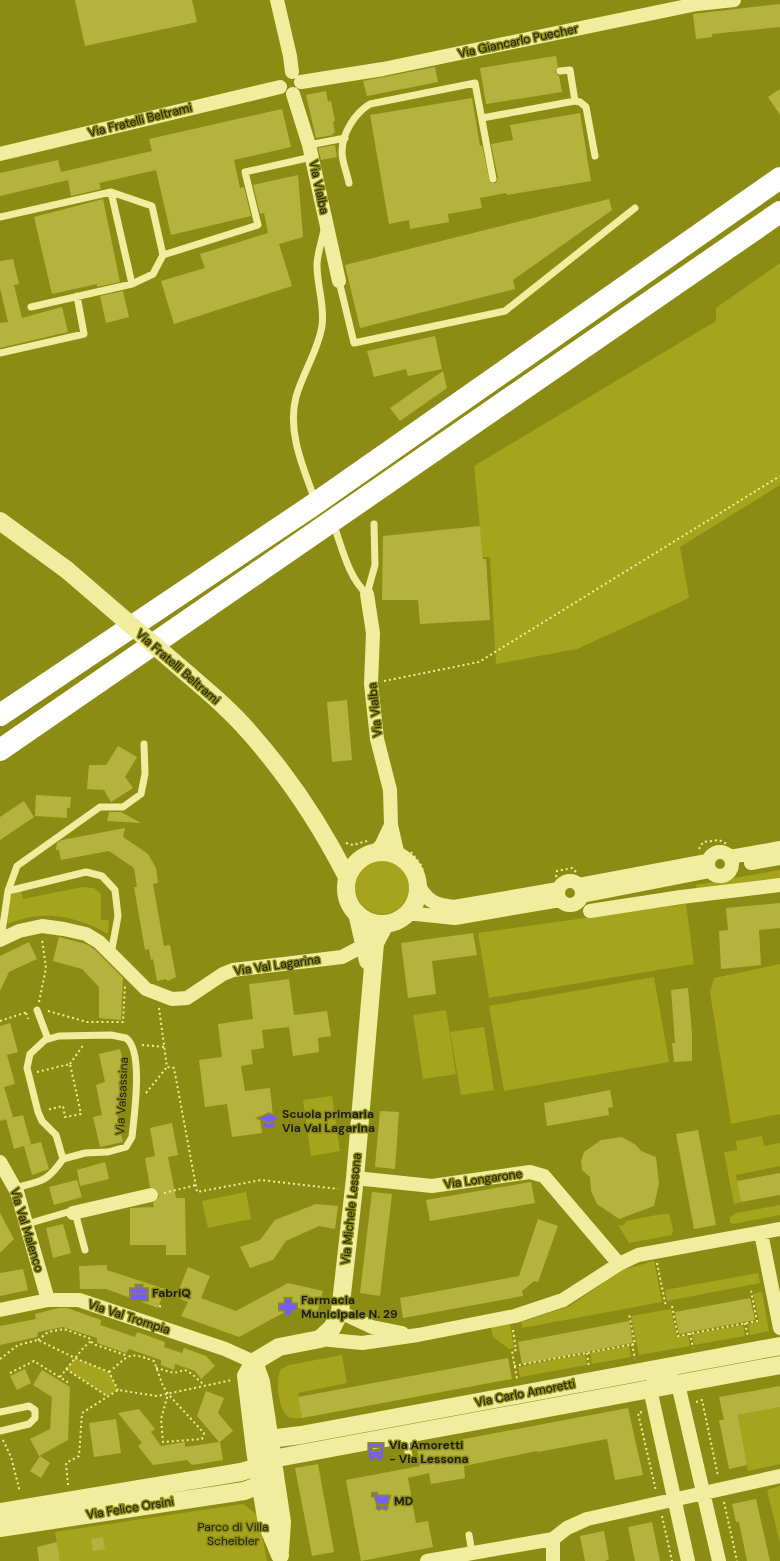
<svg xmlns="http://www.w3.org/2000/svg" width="780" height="1561" viewBox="0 0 780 1561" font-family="'DM Sans',sans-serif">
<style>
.green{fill:#a6a31d}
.building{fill:#b5b33d}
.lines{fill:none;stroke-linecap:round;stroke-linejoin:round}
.path{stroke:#f0ee9e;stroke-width:2;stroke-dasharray:2 3;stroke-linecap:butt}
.service{stroke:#f0ee9e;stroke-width:7}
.minor{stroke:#f0ee9e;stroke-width:14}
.tertiary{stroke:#f0ee9e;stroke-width:18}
.motorway{stroke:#fff;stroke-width:22}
.tertiary-bridge{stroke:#f0ee9e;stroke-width:18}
.labels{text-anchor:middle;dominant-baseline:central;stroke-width:3;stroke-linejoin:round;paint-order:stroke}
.street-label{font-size:12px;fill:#1d1d1d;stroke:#8c8c15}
.poi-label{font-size:12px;font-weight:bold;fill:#1d1d1d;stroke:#8c8c15;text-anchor:start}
.park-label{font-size:12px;fill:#1d1d1a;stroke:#8c8c15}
</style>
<rect width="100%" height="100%" fill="#8c8c15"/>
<path class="green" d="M780,263v222l-100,62 9,51 -112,51 -81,15 -6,-107h-7l-9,-91 242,-145v-13z
M355 887a27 27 0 1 1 54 0a27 27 0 1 1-54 0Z
M780,870v11l-83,11 -1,-7z
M82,887l12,1 7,6v26h8l-1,14c-32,-18 -65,-25 -100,-10 -3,-6 0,-23 4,-29 2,-3 5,-4 9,-5l2,9z
M686,904l8,60 -205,34 -11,-65z
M780,964v150l-49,10 -21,-132 4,-14z
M654,977l15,85 -165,29 -15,-85z
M446,1010l10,64 -33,5 -10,-64z
M484,1027l10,63 -33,5 -11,-63z
M332,1096l8,55 -29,5 -8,-56z
M762,1136l2,10 16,-3v23l-44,9 5,27 -7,2 -10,-52 13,-2 -1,-9z
M246,1192l5,27 -43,9 -6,-27z
M780,1205v10l-47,9 -3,-2v-5l6,-4z
M662,1214h7l4,15 -1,6 -43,8 -11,-18 5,1 3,-5z
M654,1261l8,41 -140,26 -1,-6 49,-16 52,-36z
M758,1273l2,10 -93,18 -2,-11z
M762,1292l7,39 -19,4 -2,-11 11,-3 -6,-27z
M671,1309l6,28 11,-2 2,11 -51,9 -8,-39z
M510,1324l4,24 -5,1 -16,-12 -2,-10z
M743,1325l2,11 -51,9 -2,-11z
M629,1346l2,11 -39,7 -2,-11z
M585,1354l2,11 -67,12 -2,-10z
M342,1355l5,28 -49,10 4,25c-4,0 -9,1 -13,-1 -11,-6 -14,-38 -8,-48l8,-4z
M75,1358l34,14 9,18 -11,6 -41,-27z
M780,1407v57l-32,7 -10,-56z
M780,1486v57l-13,-53z
M243,1504l15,11 9,46h-207l-5,-29z"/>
<path class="building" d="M75,0h117l5,22 -112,24z
M780,4v23l-68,7v3l-16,2 -3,-25z
M556,56l2,11 -3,5 4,4 3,16 -76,12 -6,-36z
M435,67l3,15 -71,14 -4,-15z
M780,89v26l-12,-18z
M326,91l2,11 3,-1 4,20 -2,1 2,11h-3l1,2 -17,3 -10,-43z
M472,98l8,48 2,-1 8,38h6l2,-5 -7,-34 22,-4 -3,-15 70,-12 11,68 -84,14 -1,-2 -26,5 2,10 -34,6 1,8 -39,7 -1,-9 -20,4 -19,-109z
M282,109l9,38 -57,13 6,28 4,-1 7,29 -80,19 -15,-65 -57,13 2,6 -30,7 -3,-16 -68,16v-23l58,-13 3,12 91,-21 -3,-12z
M335,145l2,12 -16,3 -3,-12z
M298,175l5,62 -24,7 13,42 -118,38 -13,-43 44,-13 -5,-14 68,-21 -4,-20 -4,1 -7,-29z
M103,199l17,83 -23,5v-3l-45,10 -18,-77z
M609,199l3,11 -99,70 2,9 -155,39 -15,-63z
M13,259l6,25 -5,1 8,33 40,-11 6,25 -68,16v-25l8,-1 -8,-34v-27z
M123,291l6,26 -23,6 -6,-27z
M435,336l7,33 -34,7 -2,-7 -32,8 -7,-26z
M443,371l4,17 -47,33 -10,-13z
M480,526l3,33h3l4,61 -70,4 -2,-24h-36l1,-64z
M347,700l5,60 -20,2 -5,-60z
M118,746l19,11 -12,20 8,11 -22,14 -7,-12 -17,-1 2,-24h17z
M36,795l35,2 -1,11h-3v10l-32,-2z
M24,801l10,16 -34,23v-23z
M109,812h12l20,11 -34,-2z
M125,828l-2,9 25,17 8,14 2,15 -5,1 11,62 6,-1 6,32 -8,4 -2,-2 -9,2 -4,-22 -2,1 -2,-11 -4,1 -11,-63h3l-3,-19 -25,-17 -48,9 -2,-10h-3l1,-7 5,-3z
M780,903v25l-21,2 2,35 -40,4 -2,-38 9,-1 -2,-22z
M473,933l4,22 -45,6 4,33 -28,4 -7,-55z
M59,937l27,7 8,5 29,29 -2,42 -22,-2v-31l-17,-18 -29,-8z
M29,942l8,17 -28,13 -9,19v-35z
M289,979l5,36 33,-4 4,25 -13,2 1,14 -26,4 -4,-29 -27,3 2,18 -13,2 2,14 -12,2 4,25 25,-3 3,29 -13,1 2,15 -30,4 -5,-33 -22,3 -6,-47 23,-3 -4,-33 35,-5 -4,-35z
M688,988l4,45v28l-18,1 -2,-19h3l-4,-53z
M10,1023l8,29 -11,3 8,29 -11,3 9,30 -13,4v-95z
M120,1049l7,31 -9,2 7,30 -8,2 6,28 -23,5 -7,-30 9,-2 -6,-30 9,-3 -6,-28z
M610,1090l3,17 -5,1 1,7 -62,11 -3,-23z
M380,1111l19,1 -4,57 -20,-2z
M23,1115l8,29 -17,5 -8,-30z
M172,1123l6,32 -10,2 8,41h9l1,57h-20v-10h-36v-37l24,-1 -1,-4 6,-6 -2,-7 -7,-3 -5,-29 10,-2 -5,-28z
M698,1130l18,95 -22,4 -18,-95z
M622,1137l14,8 5,6 15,6 3,26 -5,23 -35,13 -22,-15 -6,-13 -1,-14 -8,-7 -1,-9 3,-9 17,-12z
M41,1142l8,27 -17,6 -8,-29z
M105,1162l4,17 -29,7 -3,-16z
M780,1173v22l-39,7 -4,-21z
M77,1180l5,17 -28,8 -5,-18z
M531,1182l4,21 -105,18 -4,-21z
M372,1192l20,2 -12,102 -20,-3z
M316,1204l22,2 -3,23 -16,-3 -33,15 -13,19 -23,8 -10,-21 20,-7 15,-20z
M0,1213l14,26 -14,14z
M538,1219l20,7 -20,56 -4,-1 -12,10 1,5 -120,22 -3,-20 119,-22z
M63,1224l8,29 -18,5 -7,-30z
M107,1265v5l58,19 -7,19 -52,-19h-26l-1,-23z
M188,1267l22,9 -9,22 35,13 52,-28 35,8 -6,22 -23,-6 -55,30 -58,-21 7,-14 -12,-5z
M23,1269l5,21 -28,6v-23z
M750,1298l5,22 -76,14 -4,-22z
M59,1308h8l34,12 -1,5 35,12 2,-5 28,10 -1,5 18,6 2,-5 22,8 9,10 -14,13 -6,-8 -20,-7 -1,6 -13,-5v-5l-32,-11 -3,4 -29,-10v-5l-34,-11 -25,5 -1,5 -37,8v-19l36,-7 -1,-5z
M629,1321l4,22 -111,21 -4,-22z
M508,1358l4,21 -210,39 -4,-21z
M25,1369l6,14 -14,7 -7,-14z
M42,1370l28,17 -2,53 -29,16 -9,-17 20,-10 2,-32 -19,-12z
M780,1386v21l-42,8 9,50 -18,4 -10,-49h5l-5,-23z
M206,1391l18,7 -6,15 15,18 -13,11 3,18 -31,5 -5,-5 -34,5 -15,-19 4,-3 -24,-30 21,-4 16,20 -4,3 10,14 24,-4v5l34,-5 -22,-26z
M628,1408l15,67 -28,5 -8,-41 -69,13 -1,-1 -73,15 1,12 -34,6 -2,-11 -21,5 8,45 12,-2 5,26 -72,14 -15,-81 74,-14 -3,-18z
M116,1419l5,34 -27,4 -5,-34z
M40,1456l10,7 -9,15 -11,-7z
M318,1464l16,88 -22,4 -17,-88z
M756,1499l14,62h-23l-8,-39h-3l-4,-18z
M652,1522l8,39h-25l-7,-34z
M604,1531l5,28 -4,2h-20l-5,-25z
M103,1537l2,12 -12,2 -2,-12z
M57,1542l3,19h-21l-2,-14z"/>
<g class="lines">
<path class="path" d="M384,681l95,-19 301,-186
M346,843l7,2 14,-4
M699,849l4,-7 16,-2 8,4
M411,852l11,14 1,6
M556,877l1,-6 15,-3 4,4
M39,1002l7,-34 -4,-29
M159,1008l8,59 7,1 23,124 64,-12 77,9
M48,1011l39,11h36l2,-36
M26,1013l2,6
M0,1021l27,-9
M142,1045l23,2
M70,1064l14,-20
M37,1072l33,-8 11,50 -16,3 -2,-11 -16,4
M146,1093l21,-26
M164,1193l32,-8
M657,1263l9,44
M159,1306l4,1
M672,1306l6,30 79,-15 -6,-30
M745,1323l3,14
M513,1330l3,20 -4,1 5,28
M690,1333l3,15
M38,1340l10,-8 16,-3 25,9 4,6 35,12
M632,1344l3,15
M587,1353l2,14
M0,1359l18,-14 20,-5 37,18 34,14 9,18
M514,1366l121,-22 -6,-30
M156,1368l18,5 11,-3 7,4 12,11
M66,1369l41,27
M109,1372c21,-17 18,-21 45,-11l9,25 5,8 36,39 -2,6 -39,3 -2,-23 7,-25
M10,1373l24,-12 35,22
M60,1377l24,-30 7,-6
M696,1402l6,-2 16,76
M642,1412l-4,1 18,78
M3,1440l8,17 9,35
M68,1485l-2,-22 13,-7 3,-43 36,-23 39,6 75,-16
M724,1502l13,59
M662,1516l10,45"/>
<path class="service" d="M560,71l10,-1 5,31
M482,118l93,-17 5,1 6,5 9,49
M309,145l36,-7
M349,183c-2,-10 -7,-21 -7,-31 0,-19 13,-39 28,-48l105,-21 18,96
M0,217l111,-25 21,92
M163,255l95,-30 -13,-53 67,-15
M339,281l15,62 151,-32 130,-103
M31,307l101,-23 21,-10 10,-19 -11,-49 -41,-14
M0,353l84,-19 -7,-38
M315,500c-12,-33 -28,-68 -19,-103 7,-25 22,-46 26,-71 3,-20 -5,-40 -5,-61 0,-11 5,-24 7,-35
M333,523c9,24 15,54 34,71l8,-29 -1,-41
M8,891l78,-19 16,4 13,14 3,26 -7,38
M1,939l7,-48 9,-25 83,-59h23l18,-13 4,-20 -1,-30
M37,1010l11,29
M15,1188c27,-7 32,-6 48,-29l22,-6 23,-1 18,-5 6,-10c2,-21 12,-86 -6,-99l-15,-3 -52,1 -14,4 -15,14 -3,14 11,44 4,9 14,14 7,24
M27,1224l41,-12 5,1 3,3 9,34
M0,1412l29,-6 6,4v8l-6,6 -29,7
M404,1435l5,21
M469,1535l3,18"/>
<path class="minor" d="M277,0l13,56 2,16
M301,82l82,-13 314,-65 37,-4
M293,94l16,51 30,136
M0,154l280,-67
M367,594l6,39 -2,51 6,55 13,51 1,35 7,31
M708 864a12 12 0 1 1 24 0a12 12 0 1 1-24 0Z
M375,853l7,-9 9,-19
M730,857l50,-9
M751,863l29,-5
M558 893a12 12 0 1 1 24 0a12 12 0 1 1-24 0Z
M417,883c10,18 17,22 37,24l104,-18
M579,885l128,-24
M582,896l128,-25
M590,911l91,-14 99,-12
M406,914h10l39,4 105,-18
M0,940l19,-9 23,-5 22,3 22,5 13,8 47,47 26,10 15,-1 36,-24 10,-4 109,-13 17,-9 6,-7
M0,1162l17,30 31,108
M355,1178l77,8 98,-14 14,4 75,88
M73,1213l78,-18
M761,1233l19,95
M0,1310l48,-10h31l146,49 29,13
M340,1312l32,15 30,6
M320,1339l42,4 56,-8 97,-19 48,-16 56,-36 19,-9 142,-26
M427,1561l126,-22 14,-11 20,-9 193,-43
M553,1561v-22
M688,1561l-38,-172 11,-21 17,16 41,177"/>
<path class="tertiary" d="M0,521l67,49
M190,676c21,18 42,36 60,57 38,43 71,93 97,144
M346 888a36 36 0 1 1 72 0a36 36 0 1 1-72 0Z
M357,913l11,48
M254,1362l7,20 21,140 -2,29
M255,1450l15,-11 31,-4 479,-89
M272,1459l508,-94
M0,1512l241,-40 16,-5
M0,1528l244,-37 16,-6 14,-13
M280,1555l-13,-31 -12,-74 -9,-74 8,-14 25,-15 41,-8 12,-11 8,-16 15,-134 20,-235 10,-19"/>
<path class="motorway" d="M0,715l316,-212 464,-325
M0,750l780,-538"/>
<path class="tertiary-bridge" d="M67,570l123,106"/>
</g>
<defs>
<g id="school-bare" transform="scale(1.38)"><path d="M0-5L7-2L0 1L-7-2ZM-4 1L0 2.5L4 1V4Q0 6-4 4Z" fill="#745dff" stroke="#8c8c15" stroke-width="2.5" paint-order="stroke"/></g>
<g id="office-bare" transform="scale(1.38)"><path d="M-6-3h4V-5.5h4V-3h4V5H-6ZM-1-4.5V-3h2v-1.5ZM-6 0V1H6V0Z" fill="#745dff" stroke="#8c8c15" stroke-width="2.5" paint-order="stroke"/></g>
<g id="pharmacy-bare" transform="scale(1.38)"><path d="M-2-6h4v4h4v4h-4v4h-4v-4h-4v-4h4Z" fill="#745dff" stroke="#8c8c15" stroke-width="2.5" paint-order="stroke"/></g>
<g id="bus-bare" transform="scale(1.38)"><path d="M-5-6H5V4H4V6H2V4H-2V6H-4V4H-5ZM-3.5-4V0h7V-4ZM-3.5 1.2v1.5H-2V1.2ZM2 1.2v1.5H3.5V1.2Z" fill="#745dff" stroke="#8c8c15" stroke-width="2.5" paint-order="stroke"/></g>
<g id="supermarket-bare" transform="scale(1.38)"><path d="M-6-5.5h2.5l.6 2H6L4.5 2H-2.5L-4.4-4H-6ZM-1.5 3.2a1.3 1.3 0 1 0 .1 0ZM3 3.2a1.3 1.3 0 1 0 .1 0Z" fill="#745dff" stroke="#8c8c15" stroke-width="2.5" paint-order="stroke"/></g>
</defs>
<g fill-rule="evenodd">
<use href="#school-bare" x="269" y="1121"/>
<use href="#office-bare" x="139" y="1293"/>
<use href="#pharmacy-bare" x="288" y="1307"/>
<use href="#bus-bare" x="376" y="1452"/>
<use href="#supermarket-bare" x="381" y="1501"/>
</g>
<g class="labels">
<g class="street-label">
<text transform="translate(518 41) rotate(-12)">Via Giancarlo Puecher</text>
<text transform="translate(140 120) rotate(-14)">Via Fratelli Beltrami</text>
<text transform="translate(319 187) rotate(78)">Via Vialba</text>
<text transform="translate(178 667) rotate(41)">Via Fratelli Beltrami</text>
<text transform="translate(375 710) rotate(-96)">Via Vialba</text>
<text transform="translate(277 965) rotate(-8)">Via Val Lagarina</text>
<text transform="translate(122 1096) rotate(-87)">Via Valsassina</text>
<text transform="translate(483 1179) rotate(-8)">Via Longarone</text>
<text transform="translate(351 1209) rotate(-84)">Via Michele Lessona</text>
<text transform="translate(27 1230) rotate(73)">Via Val Malenco</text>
<text transform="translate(129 1317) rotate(18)">Via Val Trompia</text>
<text transform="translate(525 1393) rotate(-11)">Via Carlo Amoretti</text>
<text transform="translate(130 1508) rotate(-9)">Via Felice Orsini</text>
</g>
<g class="poi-label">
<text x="282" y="1114">Scuola primaria<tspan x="282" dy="14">Via Val Lagarina</tspan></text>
<text x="152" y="1293">FabriQ</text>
<text x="301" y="1300">Farmacia<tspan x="301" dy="14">Municipale N. 29</tspan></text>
<text x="389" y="1445">Via Amoretti<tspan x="389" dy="14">- Via Lessona</tspan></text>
<text x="394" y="1501">MD</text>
</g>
<g class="park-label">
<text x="233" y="1527">Parco di Villa<tspan x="233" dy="14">Scheibler</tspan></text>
</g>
</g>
</svg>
